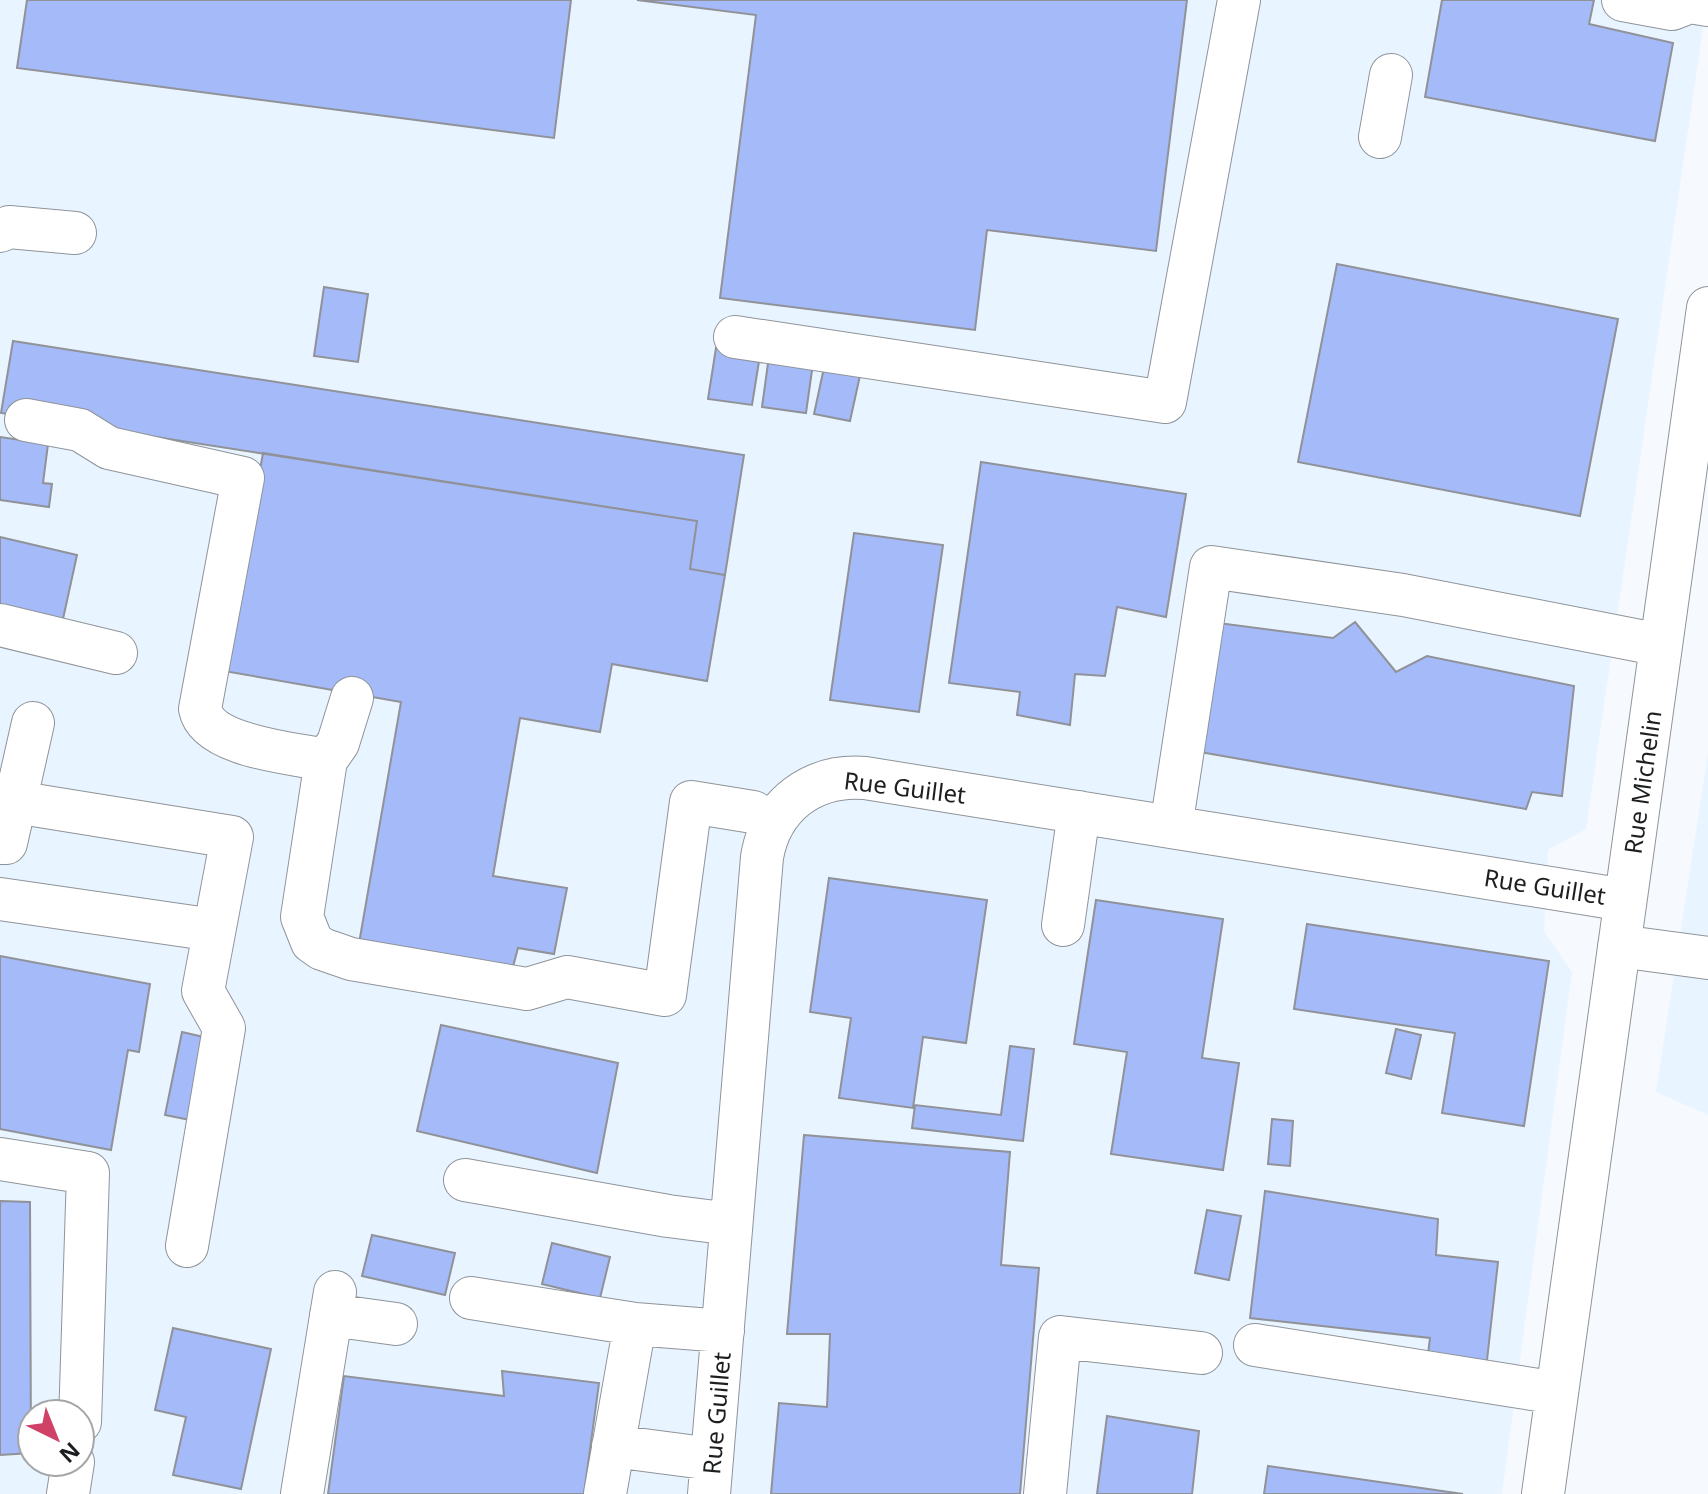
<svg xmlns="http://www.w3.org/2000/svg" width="1708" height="1494" viewBox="0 0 1708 1494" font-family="'Noto Sans',sans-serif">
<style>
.built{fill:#e8f4ff;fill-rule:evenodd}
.building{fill:#a5baf8;stroke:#909298;stroke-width:2}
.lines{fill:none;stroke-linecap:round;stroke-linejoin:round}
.minor-casing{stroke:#8f9499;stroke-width:44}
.minor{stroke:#fff;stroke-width:42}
.labels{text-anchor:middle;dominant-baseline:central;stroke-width:6;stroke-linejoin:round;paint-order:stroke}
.street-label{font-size:24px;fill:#1c1e20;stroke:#fff}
</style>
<rect width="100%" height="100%" fill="#f6fafe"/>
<path class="built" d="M0,0h1707l-121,829 -38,21 -4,81 28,41 -70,522h-1502zM32,1414h48v48h-48z
M1708,753v362l-52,-23z"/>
<path class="building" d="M27,0h544l-17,138 -537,-70z
M637,0h550l-31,251 -169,-21 -12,100 -255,-32 36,-283z
M1442,0h152l-5,24 84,19 -18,98 -230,-44z
M1337,264l281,55 -38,197 -282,-54z
M324,287l44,7 -10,68 -44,-6z
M13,341l731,114 -19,120 -35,-6 7,-48 -696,-108z
M716,348l44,7 -8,50 -44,-6z
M769,356l44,7 -7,50 -44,-6z
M825,363l36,8 -11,50 -36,-7z
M0,437l48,7 -5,39 9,1 -3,23 -49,-7z
M263,453l434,68 -7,48 35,6 -18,106 -95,-17 -12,68 -80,-14 -27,158 74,12 -13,66 -36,-6 -8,30 -153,-23 44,-253 -177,-31z
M981,462l205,32 -20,123 -49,-10 -12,69 -30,-2 -5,51 -53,-10 3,-23 -71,-9z
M854,533l89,12 -24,167 -89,-12z
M0,537l77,18 -14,64 -63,-14z
M1355,622l41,50 31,-16 147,30 -12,110 -30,-4 -6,17 -332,-58 25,-128 114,15z
M829,878l158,22 -21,143 -43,-6 -10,71 -74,-10 12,-80 -41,-6z
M1096,900l127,19 -21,139 37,5 -16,107 -112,-16 16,-102 -53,-8z
M1307,924l242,37 -25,165 -82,-13 13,-80 -161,-24z
M0,956l150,28 -11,68 -11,-2 -17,100 -111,-21z
M441,1025l177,38 -21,110 -180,-42z
M1396,1029l25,6 -10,44 -25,-6z
M182,1032l35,8 -17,82 -35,-7z
M1010,1046l24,3 -11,92 -111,-13 3,-23 86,10z
M1272,1119l21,2 -3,45 -22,-2z
M804,1135l206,17 -9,113 38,3 -19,226h-249l8,-91 48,4 3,-73h-43z
M1265,1191l173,28 -2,36 62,7 -12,107 -59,-7 3,-24 -180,-20z
M0,1201l30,1 1,251 -31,2z
M1207,1210l34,6 -12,64 -34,-7z
M372,1235l83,18 -10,42 -83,-19z
M552,1243l58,14 -10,41 -58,-14z
M173,1328l98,21 -30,140 -68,-14 13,-58 -31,-7z
M502,1371l97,12 -15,111h-256l16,-118 160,20z
M1107,1416l92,15 -7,63h-95z
M1268,1466l195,28h-199z"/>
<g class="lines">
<g class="minor-casing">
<path id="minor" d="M1623,0l49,9 18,-7 18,3
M1380,137l11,-62
M0,231l9,-4 66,6
M735,337l430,65 74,-402
M26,420l54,10 29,18 134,30 -43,231c8,38 93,44 126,51l-24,157 10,25 10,7 29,10 176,30 40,-12 98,18 26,-193 62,10 20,11
M0,625l116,28
M326,760l12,-17 14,-45
M15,802l217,35 -29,154 21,37 -37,218
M1171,827l40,-260 192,28 258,50
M0,843h6l27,-120
M0,899l214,31
M1063,925l16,-113
M1619,946l89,12
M0,1159l88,14 -8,249
M465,1180l203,36 63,8
M471,1298l164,26
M331,1315l65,9
M1255,1345l302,48
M613,1446l99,13
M68,1494l5,-32
M302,1494l33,-202
M605,1494l30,-170 88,7
M709,1494l53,-637c9,-52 50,-83 103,-79l760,122
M1045,1494l15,-157 141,16
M1543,1494l165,-1186"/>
</g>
<use href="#minor" class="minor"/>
</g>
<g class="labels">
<g class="street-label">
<text transform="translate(1642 782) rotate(-82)">Rue Michelin</text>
<text transform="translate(905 787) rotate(7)">Rue Guillet</text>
<text transform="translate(1545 886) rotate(9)">Rue Guillet</text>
<text transform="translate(716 1413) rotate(-85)">Rue Guillet</text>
</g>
</g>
<g transform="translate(56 1438) rotate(137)"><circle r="38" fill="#ffffff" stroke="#a4a5a6" stroke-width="2"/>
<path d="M0-6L14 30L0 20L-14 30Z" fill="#d04168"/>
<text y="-12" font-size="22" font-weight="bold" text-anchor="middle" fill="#1c1e20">N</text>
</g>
</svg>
